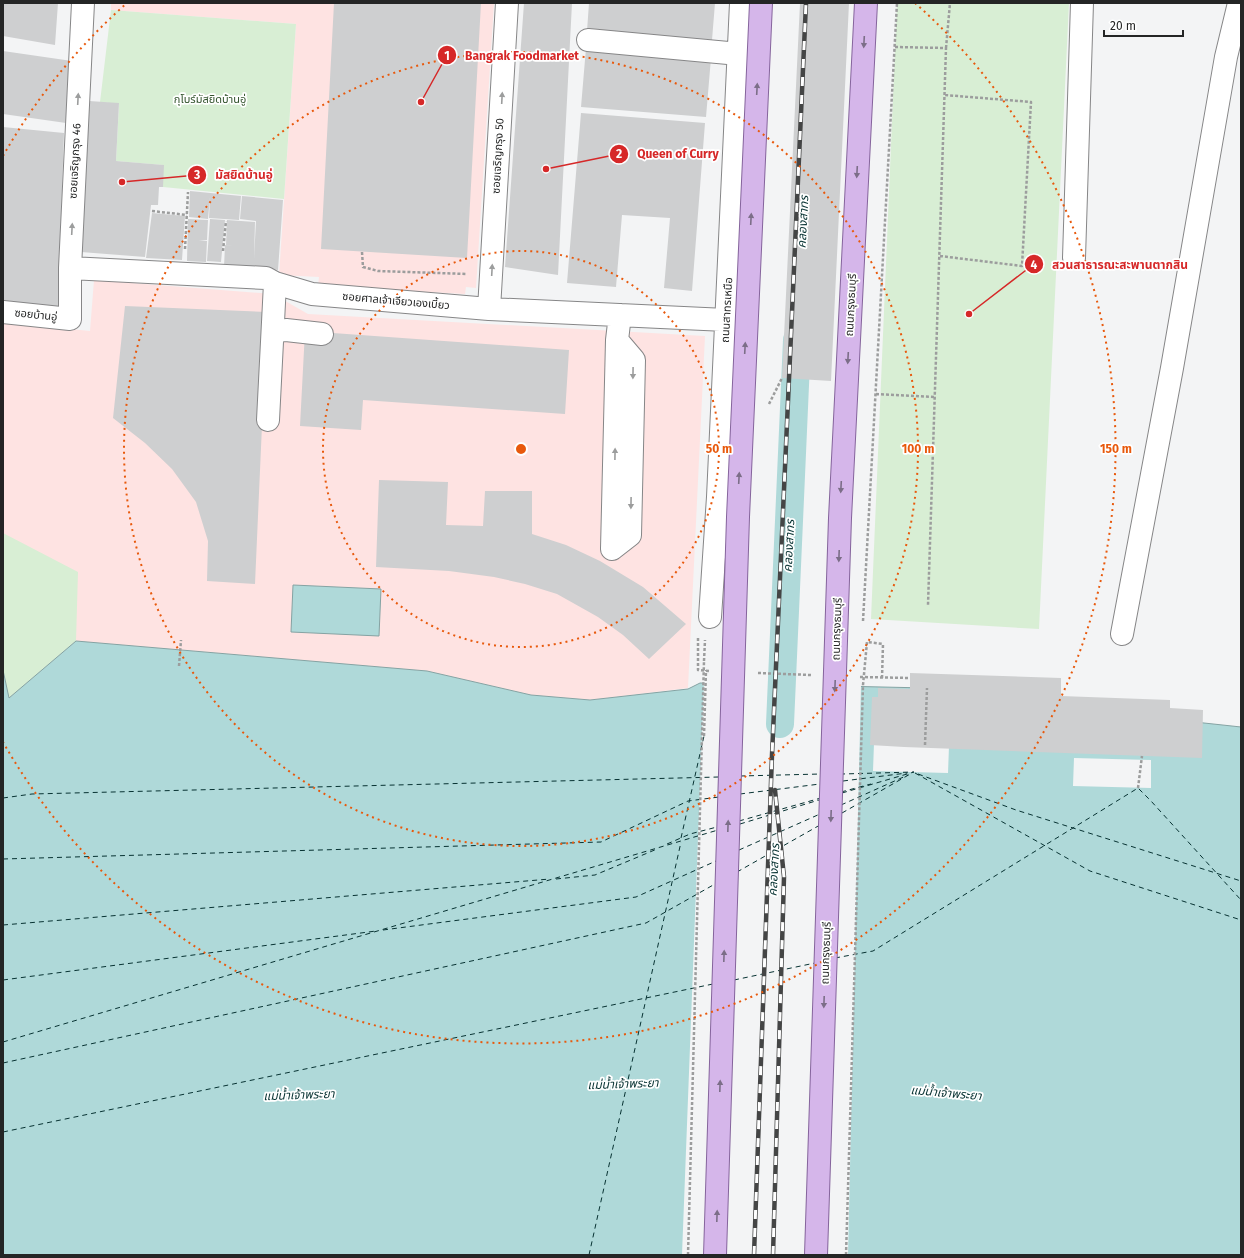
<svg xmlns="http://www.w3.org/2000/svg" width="1244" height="1258" viewBox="0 0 1244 1258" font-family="'Fira Sans','Noto Sans Thai',sans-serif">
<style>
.commercial{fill:#fee3e2}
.green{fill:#d8eed4}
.water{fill:#afd9d9;stroke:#85a3a3}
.pier{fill:#f3f4f5}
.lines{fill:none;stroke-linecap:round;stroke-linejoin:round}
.canal{stroke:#afd9d9;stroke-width:28}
.ferry{stroke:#073232;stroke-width:1;stroke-dasharray:5 4;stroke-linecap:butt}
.building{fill:#cecfd0}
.minor-casing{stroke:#868687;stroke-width:24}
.path{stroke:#9c9d9d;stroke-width:2.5;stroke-dasharray:3 2;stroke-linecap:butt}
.minor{stroke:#fff;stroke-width:22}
.rail-casing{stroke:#444545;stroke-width:4.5}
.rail{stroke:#fff;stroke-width:3;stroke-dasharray:9;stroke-linecap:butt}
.major-bridge-casing{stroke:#85649c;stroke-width:24;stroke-linecap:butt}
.path-bridge{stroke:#9c9d9d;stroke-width:2.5;stroke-dasharray:3 2;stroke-linecap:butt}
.major-bridge{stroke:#d5b6ea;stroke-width:22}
.oneway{fill:#7c6e88}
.oneway2{fill:#9c9d9d}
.ring{fill:none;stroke:#e8590c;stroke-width:2;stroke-dasharray:2 4}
.labels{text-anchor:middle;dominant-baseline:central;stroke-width:3.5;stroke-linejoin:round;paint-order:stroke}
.park-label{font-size:11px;fill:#31522b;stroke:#fff}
.street-label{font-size:11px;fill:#242525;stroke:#fff}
.water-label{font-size:12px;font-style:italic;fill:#073232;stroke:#fff}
.centre{fill:#e8590c;stroke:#fff;stroke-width:2}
.ring-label{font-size:12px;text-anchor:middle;font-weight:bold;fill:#e8590c;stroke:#fff;stroke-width:3.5;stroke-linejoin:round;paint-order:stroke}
.leader{fill:none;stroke:#d62828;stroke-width:1.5}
.callout-dot{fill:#d62828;stroke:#fff;stroke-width:1.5}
.mark-label{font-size:12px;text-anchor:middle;font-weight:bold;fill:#fff}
.callout-label{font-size:12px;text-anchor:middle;font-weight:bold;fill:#d62828;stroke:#fff;stroke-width:3.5;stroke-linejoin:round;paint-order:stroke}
</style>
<rect width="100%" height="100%" fill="#f3f4f5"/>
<path class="commercial" d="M111,3h383l-18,285 -10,-1 -1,7 -147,-8 1,-9 -40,-2 17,-251 -185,-14z
M94,280l179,14 35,20 397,22 -17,352 -98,12 -59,-5 -522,3 -6,-28v-348l87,9z"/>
<path class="green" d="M897,3h172l-30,626 -168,-10z
M111,10l185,14 -12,175 -121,-12v-22l-47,-4 3,-57 -19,-2z
M3,533l75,39 -2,69 -67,57 -6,-28z"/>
<path class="water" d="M293,585l88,4 -2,47 -88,-4z
M76,641l351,30 104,24 59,5 98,-11 12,-6 227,5 129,19 185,20v528h-1238v-585l6,28z"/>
<path class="pier" d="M704,681l157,4 -13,570h-166z
M874,743l75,3 -1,27 -75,-2z
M1074,758l77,2v28l-78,-2z"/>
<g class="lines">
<path class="canal" d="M780,724l17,-384"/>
<path class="ferry" d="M915,773l175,98 151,49
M918,774l98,36 225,71
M740,776l81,-2
M843,781l64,-8
M841,792l30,-8
M842,793l72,-21 -72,2
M740,794l80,-10
M3,798l29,-4 687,-17
M841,805l67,-30
M842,813l70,-40
M739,821l82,-23
M740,824l79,-24
M681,838l23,-102
M667,844l23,-10 27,-7
M739,850l81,-36
M3,859l598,-17 87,-41 31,-4
M737,872l83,-47
M556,879l39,-4 62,-26
M3,925l547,-46
M383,930l253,-33 80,-36
M835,958l38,-7 265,-163 13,13 90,99
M3,980l373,-49
M734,980l81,-17
M3,1042l715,-212
M3,1063l643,-140 69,-39
M3,1132l710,-148
M589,1255l92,-413"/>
</g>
<path class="building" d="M3,3h55l-3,42 -52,-9z
M334,3h147l-14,255 -146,-9z
M524,3h48l-14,272 -53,-8z
M589,3h126l-3,37 -125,-9z
M800,3h49l-18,378 -49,-3z
M586,48l125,10 -5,59 -125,-10z
M3,51l69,10 -6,62 -63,-9z
M89,101l30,2 -3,58 48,4 -1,22h-4l-1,18h-7l-6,52 -64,-5z
M581,113l124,10 -13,168 -28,-3 6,-70 -48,-3 -6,72 -49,-4z
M3,127l61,6 -6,173 -55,-4z
M190,191l51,5 -2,24 -30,-2 1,-21 -2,22 -19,-2z
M242,196l41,4 -5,70 -25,-3h-29l1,-22 9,1 -8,-1 1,-25 28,2 -1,37 2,-38 -16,-2z
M152,213l33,3 -3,44 -36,-2z
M188,219l20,1 -1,20h-8l8,1 -1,21 -19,-1z
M210,219l15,1 -4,42 -14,-1z
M125,306l142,6 -12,272 -48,-3 1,-40 -12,-39 -24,-33 -27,-26 -32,-25z
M305,331l264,19 -4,64 -202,-14 -2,30 -61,-4z
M379,480l69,2 -2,43 37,1 2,-35h47v43l34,11 34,16 43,26 43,37 -37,35 -26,-24 -25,-18 -41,-23 -32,-10 -31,-7 -45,-6 -73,-4z
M910,673l151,5v18l109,4v8l33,2 -1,48 -298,-11 -34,-2 2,-48h6v-9l32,1z"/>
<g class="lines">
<g class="minor-casing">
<path id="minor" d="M588,40l151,14
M1074,258l8,-255
M70,268l196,10 9,5 37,11 177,15 237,11
M489,309l18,-306
M3,312l67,7v-51l13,-265
M273,332l13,-2 36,4
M268,420l7,-137
M612,549l5,-209 3,-25
M612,549l18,-14 4,-175 -17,-20
M710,617l8,-120 23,-494
M1122,634l50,-266 54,-311 13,-54"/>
</g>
<path class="path" d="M895,47l51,1 -18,557
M946,48l4,-45
M152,211l35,4
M185,249l3,-57
M223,251l3,-30
M362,252l1,15 15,4 89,3
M940,256l82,10 9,-164 -86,-7
M876,394l59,3
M769,404l13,-26
M863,621l34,-618
M698,638v32l11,1
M704,661l1,-21
M179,666l2,-26
M758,673l53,2
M860,677l50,1
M882,678l1,-34
M704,736l2,-66
M925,745l2,-57
M1138,788l4,-32
M846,1255l17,-570"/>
<use href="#minor" class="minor"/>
<g class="rail-casing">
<path id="rail" d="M754,1255l18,-500 34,-752
M773,1255l11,-378 -9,-87"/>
</g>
<use href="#rail" class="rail"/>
<g class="major-bridge-casing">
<path id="major-bridge" d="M715,1255l23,-738 23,-514
M816,1255l24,-737 26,-515"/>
</g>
<path class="path-bridge" d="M863,685l4,-43 16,2
M688,1255l16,-594"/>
<use href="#major-bridge" class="major-bridge"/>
</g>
<defs><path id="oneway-solid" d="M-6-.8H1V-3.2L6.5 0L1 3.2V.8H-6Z"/></defs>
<g class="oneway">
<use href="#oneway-solid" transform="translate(864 42) rotate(93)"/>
<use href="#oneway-solid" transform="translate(757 89) rotate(-87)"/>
<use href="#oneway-solid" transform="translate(857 172) rotate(93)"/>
<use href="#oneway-solid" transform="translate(751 219) rotate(-87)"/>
<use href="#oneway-solid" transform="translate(745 348) rotate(-87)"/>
<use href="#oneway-solid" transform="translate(848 358) rotate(93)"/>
<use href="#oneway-solid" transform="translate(739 478) rotate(-87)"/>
<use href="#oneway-solid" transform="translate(841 487) rotate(93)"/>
<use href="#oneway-solid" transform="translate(839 556) rotate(92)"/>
<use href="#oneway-solid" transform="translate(835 686) rotate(92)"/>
<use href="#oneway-solid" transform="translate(831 816) rotate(92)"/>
<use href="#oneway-solid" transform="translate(728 826) rotate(-88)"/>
<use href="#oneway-solid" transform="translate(724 956) rotate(-88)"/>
<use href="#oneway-solid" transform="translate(824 1002) rotate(92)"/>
<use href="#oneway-solid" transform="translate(720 1086) rotate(-88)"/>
<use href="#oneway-solid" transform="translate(717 1216) rotate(-88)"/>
</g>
<g class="oneway2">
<use href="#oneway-solid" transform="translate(502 98) rotate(-87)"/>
<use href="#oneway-solid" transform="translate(78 99) rotate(-87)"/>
<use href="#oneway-solid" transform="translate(72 229) rotate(-87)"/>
<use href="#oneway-solid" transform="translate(492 270) rotate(-87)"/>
<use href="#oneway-solid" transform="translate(633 373) rotate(91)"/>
<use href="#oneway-solid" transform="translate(615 454) rotate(-89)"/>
<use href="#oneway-solid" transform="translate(631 503) rotate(91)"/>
</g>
<g class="ring">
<circle cx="521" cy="449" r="198"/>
<circle cx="521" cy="449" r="397"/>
<path d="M3 156A595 595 0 0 1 127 3M915 3A595 595 0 1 1 3 742"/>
</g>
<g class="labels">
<g class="park-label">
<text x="210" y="99">กุโบร์มัสยิดบ้านอู่</text>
</g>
<g class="street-label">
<text transform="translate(498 156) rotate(-87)">ซอยเจริญกรุง 50</text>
<text transform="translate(75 161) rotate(-87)">ซอยเจริญกรุง 46</text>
<text transform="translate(396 301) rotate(5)">ซอยศาลเจ้าเจียวเองเบี้ยว</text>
<text transform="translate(851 305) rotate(-87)">ถนนกรุงธนบุรี</text>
<text transform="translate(727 310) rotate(-87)">ถนนสาทรเหนือ</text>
<text transform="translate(36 315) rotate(6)">ซอยบ้านอู่</text>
<text transform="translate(837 629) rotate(-88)">ถนนกรุงธนบุรี</text>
<text transform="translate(826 953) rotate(-88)">ถนนกรุงธนบุรี</text>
</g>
<g class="water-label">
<text transform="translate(803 222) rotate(-87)">คลองสาทร</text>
<text transform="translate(789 546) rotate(-87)">คลองสาทร</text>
<text transform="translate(774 870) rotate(-87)">คลองสาทร</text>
<text transform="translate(623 1084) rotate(-2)">แม่น้ำเจ้าพระยา</text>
<text transform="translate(946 1093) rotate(5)">แม่น้ำเจ้าพระยา</text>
<text transform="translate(299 1095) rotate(-2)">แม่น้ำเจ้าพระยา</text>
</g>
</g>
<circle cx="521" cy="449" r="6" class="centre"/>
<g class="ring-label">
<text x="719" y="453">50 m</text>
<text x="918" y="453">100 m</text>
<text x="1116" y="453">150 m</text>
</g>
<path class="leader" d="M421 102L447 55M546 169L619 154M122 182L197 175M969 314L1034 264"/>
<g class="callout-dot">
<circle cx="421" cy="102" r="4"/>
<circle cx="546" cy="169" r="4"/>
<circle cx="122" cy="182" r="4"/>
<circle cx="969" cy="314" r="4"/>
<circle cx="447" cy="55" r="10"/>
<circle cx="619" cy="154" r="10"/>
<circle cx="197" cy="175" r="10"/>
<circle cx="1034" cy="264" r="10"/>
</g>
<g class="mark-label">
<text x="447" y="60">1</text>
<text x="619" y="158">2</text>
<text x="197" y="179">3</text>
<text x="1034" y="269">4</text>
</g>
<g class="callout-label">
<text x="522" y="60">Bangrak Foodmarket</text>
<text x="678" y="158">Queen of Curry</text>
<text x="244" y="179">มัสยิดบ้านอู่</text>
<text x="1120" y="269">สวนสาธารณะสะพานตากสิน</text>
</g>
<rect width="1244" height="1258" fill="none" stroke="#242525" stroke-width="8"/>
<path d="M1104 30v6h79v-6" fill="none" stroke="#242525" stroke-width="2"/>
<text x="1110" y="30" font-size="12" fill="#242525" stroke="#ffffff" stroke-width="3" paint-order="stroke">20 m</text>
</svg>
